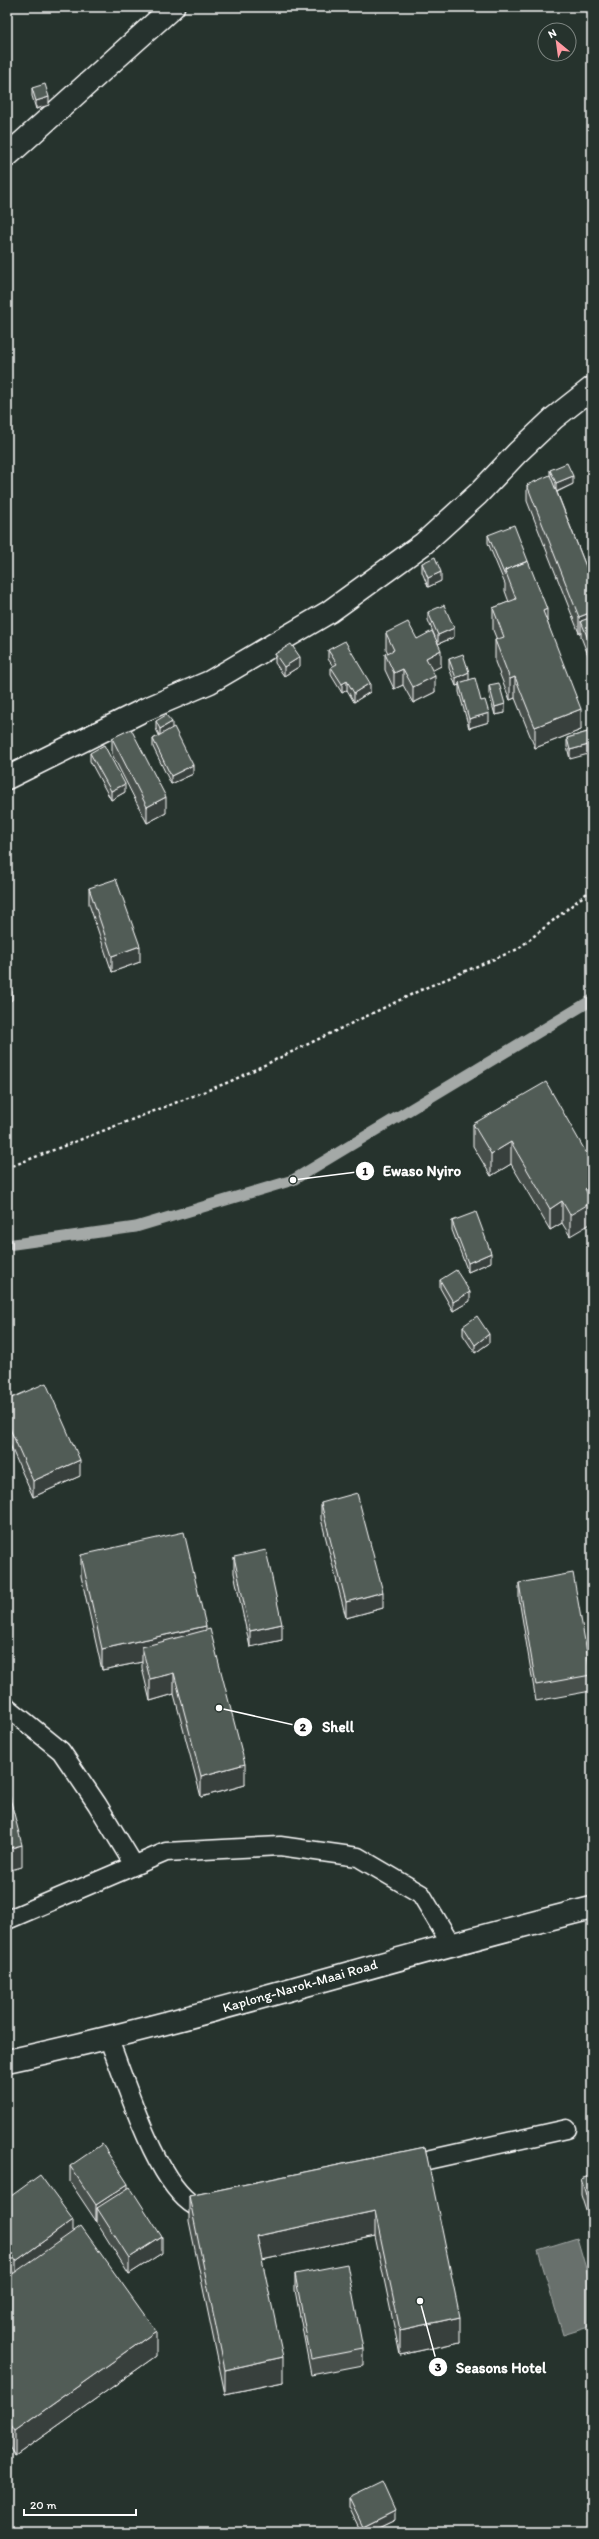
<svg xmlns="http://www.w3.org/2000/svg" width="599" height="2539" viewBox="0 0 599 2539" font-family="Itim,sans-serif">
<style>
.water{fill:#67706c;stroke:#a4a9a7}
.lines{fill:none;stroke-linecap:round;stroke-linejoin:round}
.stream{stroke:#a4a9a7;stroke-width:11}
.lane-casing{stroke:#fff;stroke-width:21}
.street-casing{stroke:#fff;stroke-width:25}
.highway-casing{stroke:#fff;stroke-width:25}
.path{stroke:#fff;stroke-width:2.5;stroke-dasharray:3 3;stroke-linecap:butt}
.lane{stroke:#26332d;stroke-width:18}
.street{stroke:#26332d;stroke-width:22}
.highway{stroke:#26332d;stroke-width:22}
.wall{fill:#464f4b;stroke:#fff}
.shaded-wall{fill:#39403d;stroke:#fff}
.building{fill:#515c57;stroke:#fff}
.labels{text-anchor:middle;dominant-baseline:central;stroke-width:3;stroke-linejoin:round;paint-order:stroke}
.street-label{font-size:14px;fill:#fff;stroke:#26332d}
.leader{fill:none;stroke:#fff;stroke-width:1.5}
.callout-dot{fill:#fff;stroke:#26332d;stroke-width:1.5}
.mark-label{font-size:12px;text-anchor:middle;font-weight:bold;fill:#111}
.callout-label{font-size:15px;text-anchor:middle;font-weight:bold;fill:#fff;stroke:#26332d;stroke-width:3;stroke-linejoin:round;paint-order:stroke}
</style>
<rect width="100%" height="100%" fill="#26332d"/>
<filter id="ink" filterUnits="userSpaceOnUse"><feTurbulence type="fractalNoise" baseFrequency=".025" numOctaves="2"/><feDisplacementMap in="SourceGraphic" scale="8" xChannelSelector="R" yChannelSelector="G"/><feConvolveMatrix kernelMatrix="1 2 1 2 8 2 1 2 1" color-interpolation-filters="sRGB"/></filter>
<g filter="url(#ink)">
<path class="water" d="M577,2238l15,51v37l-29,9 -25,-85z"/>
<g class="lines">
<path class="stream" d="M7,1245l129,-18 157,-47 299,-180"/>
<g class="lane-casing">
<path id="lane" d="M7,1707l54,44 36,53 37,61
M7,1920l159,-68 114,-6 78,11 63,37 30,50
M109,2040c17,42 47,144 86,166 4,2 11,2 15,3
M405,2165l162,-36"/>
</g>
<g class="street-casing">
<path id="street" d="M7,156l166,-149
M7,778l137,-68 66,-28 119,-70 94,-68 55,-50 39,-41 37,-35 38,-30"/>
</g>
<g class="highway-casing">
<path id="highway" d="M7,2061c197,-42 389,-105 585,-153"/>
</g>
<path class="path" d="M7,1168l222,-86 196,-94 93,-39 74,-60"/>
<use href="#lane" class="lane"/>
<use href="#street" class="street"/>
<use href="#highway" class="highway"/>
</g>
<path class="wall" d="M32,88l17,17 -13,4 -4,-13z
M550,470l23,14 -16,8 35,90v83l-11,-28v-4h-2l-52,-132v-16l23,-9z
M488,535l59,86 34,109 -46,18 -20,-50 -5,2 -15,-38v-22h2l-4,-10v-22l16,-6 -4,-11v-7l-17,-41z
M422,563l19,18 -13,6 -6,-15z
M428,612l26,25 -16,7 3,22 -9,4 3,22 -22,11 -10,-18 -9,4 -9,-19v-16l3,-1 -2,-4v-16l31,6 18,-2 -7,-17z
M328,650l42,42 -16,10 -7,-12 -5,3 -11,-18v-8l2,-1 -5,-7z
M275,654l25,12 -16,10 -9,-13z
M449,659l20,21 12,21 8,21 -20,6 -10,-36v-7l-3,1 -7,-18z
M489,685l16,28 -10,2 -6,-21z
M592,714v14l-2,-4v-9z
M156,721l16,8 21,45 -22,10 -18,-37v-8l6,-4 -3,-6z
M591,731l-21,28 -3,-12v-9z
M112,738l54,75 -19,10 -35,-69z
M90,753l35,39 -14,8 -21,-39z
M89,888l51,74 -28,10 -23,-68z
M473,1124l119,39 -22,73 -8,-13 -12,7 -39,-66 -20,12 -18,-30z
M452,1221l39,41 -23,10 -16,-42z
M440,1280l30,21 -17,10 -13,-23z
M463,1326l26,17 -14,10 -12,-18z
M7,1400l73,76 -47,21 -26,-59z
M321,1503l62,105 -37,10 -25,-99z
M81,1555l125,75 39,155 -44,12 -27,-103 -24,7 -8,-33v-6l-40,8 -21,-94z
M234,1557l48,83 -32,7 -16,-74z
M519,1583l72,92v16l-55,10 -17,-102z
M425,2147l35,195 -60,13 -25,-119 -113,24 21,122 -58,12 -36,-173v-25z
M70,2166l92,87 -33,21 -32,-51v-2h-1l-26,-39z
M592,2175v55l-11,-35v-16z
M7,2199l66,33 83,124 -141,100 -8,-12v-166l7,-4 -7,-10z
M295,2274l68,75v16l-52,10 -16,-85z
M349,2498l46,22 -25,12h-9l-12,-25z"/>
<path class="shaded-wall" d="M49,97v8l-13,4v-8z
M573,476v8l-17,8v-9z
M441,572v9l-13,6v-9z
M547,609v21l-4,-19z
M592,612v16l-11,-7v12h-2v-16z
M454,628v9l-16,7v-9z
M441,650v16l-15,8v-16z
M300,657v9l-16,10v-9z
M403,669v16l-9,4v-16z
M469,672v9l-10,2v2l-3,1v-8z
M435,676v16l-22,11v-16z
M515,677v21l-5,2v-21z
M347,681v9l-5,3v-9z
M370,683v9l-16,10v-9z
M505,704v9l-10,2v-8z
M581,709v21l-46,18v-21z
M489,713v9l-20,6v-9z
M172,722v9l-12,7v-9z
M592,744v9l-22,6v-9z
M193,765v9l-22,10v-8z
M125,784v8l-14,8v-9z
M166,797v16l-19,10v-16z
M140,946v16l-28,10v-16z
M12,992v8l-5,2v-9z
M511,1142v22l-20,12v-22z
M592,1185v38l-22,13v-21l15,-26z
M562,1201v22l-12,7v-21z
M491,1253v9l-23,10v-9z
M470,1292v9l-17,10v-9z
M489,1334v9l-14,10v-8z
M80,1460v16l-47,21v-16z
M383,1592v16l-37,10v-16z
M282,1624v16l-32,7v-16z
M206,1626v21h-64v15l-40,8v-21z
M174,1673v21l-24,7v-22z
M245,1764v21l-44,12v-21z
M22,1845v22l-15,4v-22z
M128,2184v16l-31,8v13h-1v-16z
M375,2211v25l-118,25v-25z
M73,2220v16l-57,41v-16z
M162,2237v16l-33,21v-16z
M460,2317v25l-60,13v-25z
M156,2331v25l-141,100v-25z
M283,2357v25l-58,12v-24z
M395,2511v9l-25,12h-7v-5z"/>
<path class="building" d="M45,84l4,13 -13,4 -4,-13z
M567,463l6,13 -17,7 -6,-13z
M550,475l42,107v30l-13,5 -52,-132z
M514,525l14,36 -23,9v6l-17,-41z
M435,557l6,15 -13,6 -6,-15z
M528,561l19,48 -4,2 38,98 -46,18 -20,-50 -5,2 -15,-39 9,-3 -11,-29 23,-9 -11,-29z
M444,605l10,23 -16,7 -10,-23z
M592,617v32l-11,-28z
M408,622l9,17 15,-8 9,19 -15,8 9,18 -22,11 -10,-18 -9,4 -9,-19 9,-4 -8,-17z
M345,641l25,42 -16,10 -7,-12 -5,3 -11,-17 6,-3 -9,-14z
M291,644l9,13 -16,10 -9,-13z
M463,654l6,18 -13,6 -7,-19z
M475,678l6,23 4,-1 4,13 -20,6 -10,-36z
M499,683l6,21 -10,3 -6,-22z
M166,715l6,7 -12,7 -4,-8z
M174,727l19,38 -22,11 -18,-37z
M131,729l35,68 -19,10 -35,-69z
M591,731l1,4v9l-22,6 -3,-12z
M104,745l21,39 -14,7 -21,-38z
M116,879l24,67 -28,10 -23,-68z
M7,979l5,13 -5,1z
M546,1082l46,81v22l-7,4 7,12v1l-22,13 -8,-14 -12,8 -39,-67 -20,12 -18,-30z
M476,1212l15,41 -23,10 -16,-42z
M456,1270l14,22 -17,10 -13,-22z
M477,1316l12,18 -14,11 -12,-19z
M46,1383l34,77 -47,21 -26,-59v-22z
M357,1493l26,99 -37,10 -25,-99z
M184,1532l22,94 -104,23 -21,-94z
M266,1550l16,74 -32,7 -16,-74z
M573,1573l18,102 -55,10 -17,-102z
M210,1629l35,135 -44,12 -27,-103 -24,6 -8,-32z
M7,1786l15,59 -15,4z
M102,2144l26,40 -32,21 -26,-39z
M425,2147l35,170 -60,13 -25,-119 -118,25 26,121 -58,13 -36,-174z
M40,2175l33,45 -57,41 -9,-13v-49z
M592,2175v39l-11,-35z
M130,2187l32,50 -33,21 -32,-50z
M81,2226l75,105 -141,100 -8,-12v-141z
M347,2264l16,85 -52,10 -16,-85z
M382,2482l13,29 -32,16 -14,-29z"/>
</g>
<g class="labels">
<g class="street-label">
<text transform="translate(300 1986) rotate(-16)">Kaplong-Narok-Maai Road</text>
</g>
</g>
<path class="leader" d="M293 1180L365 1171M219 1708L303 1727M420 2301L438 2367"/>
<g class="callout-dot">
<circle cx="293" cy="1180" r="4"/>
<circle cx="219" cy="1708" r="4"/>
<circle cx="420" cy="2301" r="4"/>
<circle cx="365" cy="1171" r="10"/>
<circle cx="303" cy="1727" r="10"/>
<circle cx="438" cy="2367" r="10"/>
</g>
<g class="mark-label">
<text x="365" y="1175">1</text>
<text x="303" y="1731">2</text>
<text x="438" y="2371">3</text>
</g>
<g class="callout-label">
<text x="422" y="1176">Ewaso Nyiro</text>
<text x="338" y="1732">Shell</text>
<text x="501" y="2373">Seasons Hotel</text>
</g>
<rect width="599" height="2539" fill="none" stroke="#26332d" stroke-width="24"/>
<rect x="12" y="12" width="575" height="2515" fill="none" stroke="#fff" stroke-width="1.5" filter="url(#ink)"/>
<g transform="translate(557 42) rotate(331)"><circle r="19" fill="#26332d" stroke="#7d8581"/>
<path d="M0-3L7 15L0 10L-7 15Z" fill="#ff9aa2"/>
<text y="-6" font-size="11" font-weight="bold" text-anchor="middle" fill="#ffffff">N</text>
</g>
<path d="M24 2509v6h112v-6" fill="none" stroke="#ffffff" stroke-width="2"/>
<text x="30" y="2509" font-size="12" fill="#ffffff" stroke="#26332d" stroke-width="3" paint-order="stroke">20 m</text>
</svg>
